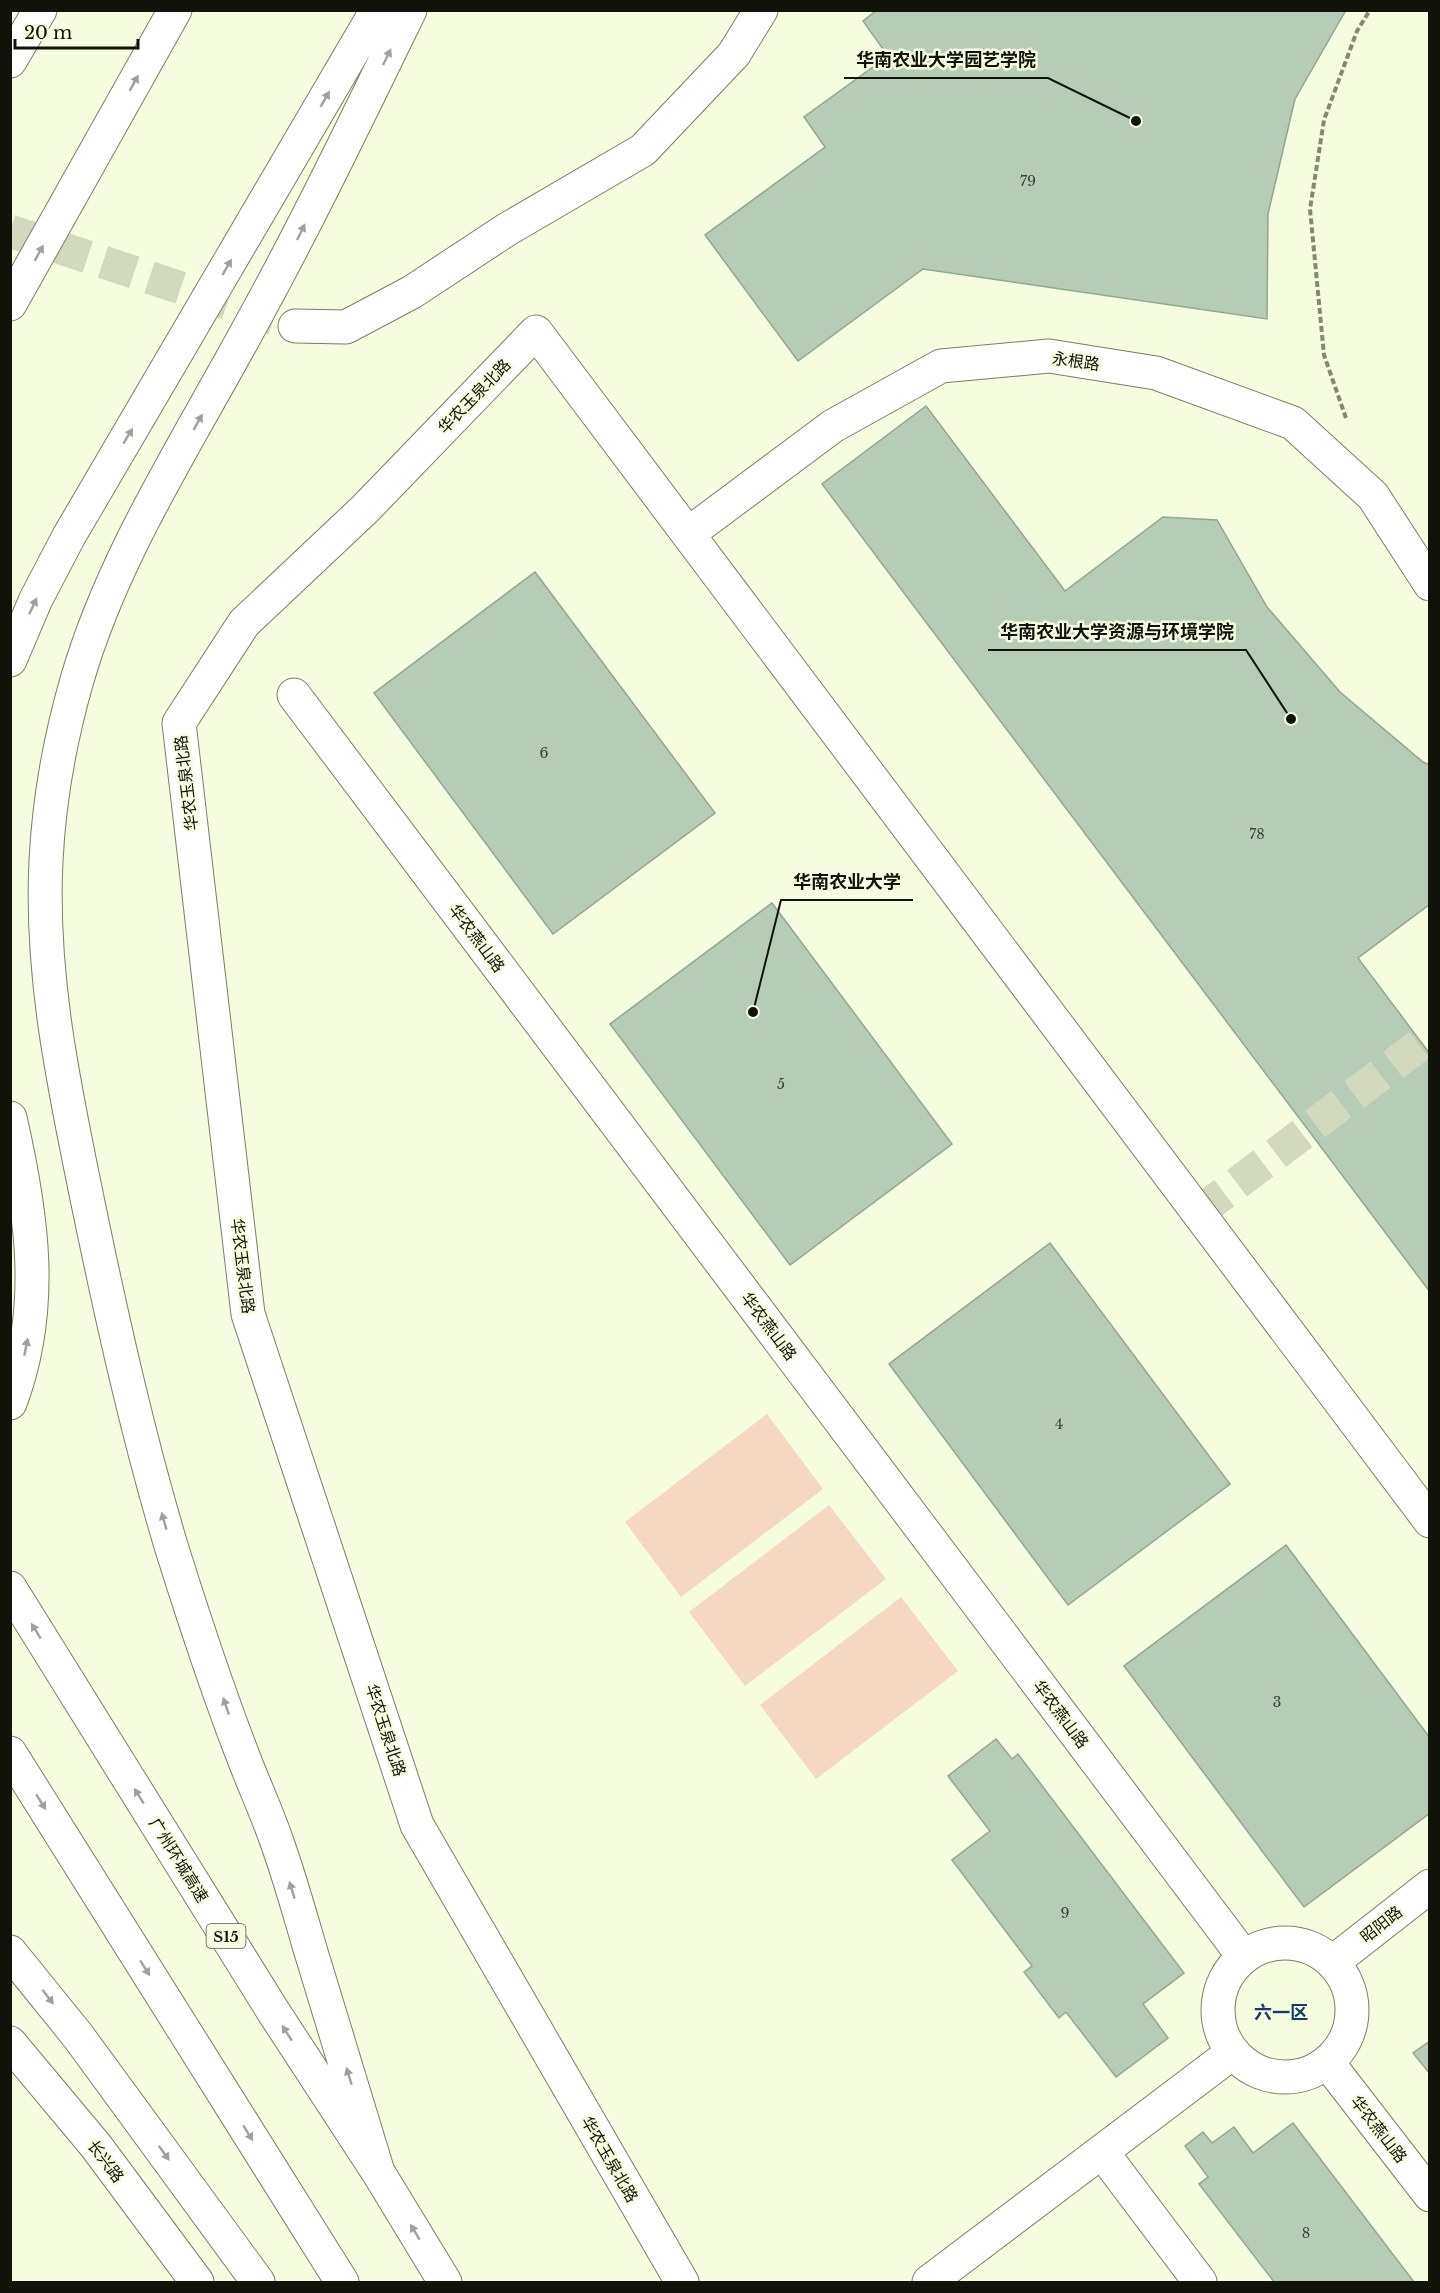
<svg xmlns="http://www.w3.org/2000/svg" width="1440" height="2293" viewBox="0 0 1440 2293" font-family="'Libre Baskerville','Noto Sans SC',serif">
<style>
.green{fill:#f5d8c1}
.building{fill:#b6ccb7;stroke:#92a692;stroke-width:1.5}
.lines{fill:none;stroke-linecap:round;stroke-linejoin:round}
.minor-tunnel{stroke:#d3d9bf;stroke-width:33;stroke-dasharray:33 16;stroke-linecap:butt}
.minor-casing{stroke:#7a7f66;stroke-width:35}
.highway-casing{stroke:#7a7f66;stroke-width:35}
.path{stroke:#848874;stroke-width:4;stroke-dasharray:6 3;stroke-linecap:butt}
.minor{stroke:#fff;stroke-width:33}
.highway{stroke:#fff;stroke-width:33}
.oneway{fill:#a0a09d}
.labels{text-anchor:middle;dominant-baseline:central;stroke-width:5;stroke-linejoin:round;paint-order:stroke}
.number-label{font-size:14px;fill:#3a4034}
.shield{fill:#f5fcdf;stroke:#555849;stroke-width:1.5}
.shield-label{font-size:15px;font-weight:bold;fill:#111209}
.street-label{font-size:16px;fill:#111209;stroke:#f5fcdf}
.neighbourhood-label{font-size:18px;font-weight:bold;fill:#18396e;stroke:#f5fcdf}
.leader{fill:none;stroke:#111209;stroke-width:2}
.callout-dot{fill:#111209;stroke:#f5fcdf;stroke-width:2}
.callout-label{font-size:18px;text-anchor:middle;font-weight:bold;fill:#111209;stroke:#f5fcdf;stroke-width:5;stroke-linejoin:round;paint-order:stroke}
</style>
<rect width="100%" height="100%" fill="#f5fcdf"/>
<path class="green" d="M767,1414l56,75 -142,108 -56,-75z
M829,1505l57,74 -141,107 -56,-74z
M901,1597l57,74 -142,108 -56,-74z"/>
<path class="building" d="M877,10h469l-51,89 -27,115 -1,105 -344,-50 -125,92 -93,-126 120,-88 -21,-30 84,-61 -25,-35z
M926,406l139,185 98,-74 54,3 50,87 73,85 83,70 7,3v139l-72,54 72,96v238l-608,-808z
M535,572l180,241 -162,121 -179,-241z
M772,903l180,241 -162,121 -180,-241z
M1050,1243l180,241 -162,121 -179,-241z
M1286,1545l144,193v75l-126,94 -180,-241z
M996,1739l16,20 6,-5 166,219 -41,31 25,34 -52,39 -50,-65 -7,6 -35,-46 8,-6 -80,-106 38,-29 -42,-55z
M1430,2041v33l-17,-21z
M1293,2123l121,159h-140l-75,-98 9,-7 -23,-31 18,-14 9,11 22,-16 19,26z"/>
<g class="lines">
<path class="minor-tunnel" d="M10,231l285,95
M1198,1213l232,-176"/>
<g class="minor-casing">
<path id="minor" d="M295,326l51,1 66,-35 94,-62 137,-80 91,-96 27,-44
M688,534l145,-108 108,-60 108,-10 107,17 137,50 80,73 57,88
M294,695l950,1262
M1218 2010a67 67 0 1 1 134 0a67 67 0 1 1-134 0Z
M1333,1962l97,-76
M10,2043l86,103 101,136
M1328,2063l102,132
M1102,2152l98,130
M682,2282l-265,-457 -169,-511 -69,-591 65,-100 121,-114 171,-177 894,1189
M929,2282l303,-229"/>
</g>
<g class="highway-casing">
<path id="highway" d="M10,61l30,-51
M10,304l165,-294
M10,660l26,-61 33,-63 308,-526
M10,1118c22,96 36,190 0,285
M10,1588l263,423 105,161 67,110
M10,1753l332,529
M10,1952l68,84 180,246
M378,2172c-22,-73 -45,-147 -67,-220 -11,-37 -21,-74 -34,-110 -10,-29 -23,-57 -34,-86 -26,-67 -49,-137 -71,-207 -34,-113 -60,-230 -84,-346 -23,-112 -48,-227 -42,-342 3,-62 14,-122 31,-181 35,-121 106,-231 166,-341 60,-108 113,-218 167,-329"/>
</g>
<path class="path" d="M1346,418l-22,-63 -14,-146 14,-89 33,-89 13,-21"/>
<use href="#minor" class="minor"/>
<use href="#highway" class="highway"/>
</g>
<defs><path id="oneway-solid" d="M-6-.8H1V-3.2L6.5 0L1 3.2V.8H-6Z" transform="scale(1.5)"/></defs>
<g class="oneway">
<use href="#oneway-solid" transform="translate(387 57) rotate(-64)"/>
<use href="#oneway-solid" transform="translate(134 83) rotate(-61)"/>
<use href="#oneway-solid" transform="translate(325 99) rotate(-60)"/>
<use href="#oneway-solid" transform="translate(301 232) rotate(-64)"/>
<use href="#oneway-solid" transform="translate(39 253) rotate(-61)"/>
<use href="#oneway-solid" transform="translate(227 267) rotate(-60)"/>
<use href="#oneway-solid" transform="translate(198 422) rotate(-61)"/>
<use href="#oneway-solid" transform="translate(128 436) rotate(-59)"/>
<use href="#oneway-solid" transform="translate(33 606) rotate(-65)"/>
<use href="#oneway-solid" transform="translate(26 1347) rotate(-79)"/>
<use href="#oneway-solid" transform="translate(164 1521) rotate(-106)"/>
<use href="#oneway-solid" transform="translate(36 1631) rotate(-122)"/>
<use href="#oneway-solid" transform="translate(226 1706) rotate(-109)"/>
<use href="#oneway-solid" transform="translate(139 1796) rotate(-122)"/>
<use href="#oneway-solid" transform="translate(41 1802) rotate(58)"/>
<use href="#oneway-solid" transform="translate(292 1890) rotate(-107)"/>
<use href="#oneway-solid" transform="translate(145 1968) rotate(58)"/>
<use href="#oneway-solid" transform="translate(48 1997) rotate(53)"/>
<use href="#oneway-solid" transform="translate(287 2033) rotate(-123)"/>
<use href="#oneway-solid" transform="translate(349 2076) rotate(-107)"/>
<use href="#oneway-solid" transform="translate(248 2133) rotate(58)"/>
<use href="#oneway-solid" transform="translate(164 2153) rotate(54)"/>
<use href="#oneway-solid" transform="translate(415 2232) rotate(-121)"/>
</g>
<g class="labels">
<g class="number-label">
<text x="1028" y="181">79</text>
<text x="544" y="753">6</text>
<text x="1257" y="834">78</text>
<text x="781" y="1084">5</text>
<text x="1059" y="1424">4</text>
<text x="1277" y="1702">3</text>
<text x="1065" y="1913">9</text>
<text x="1306" y="2233">8</text>
</g>
<rect class="shield" x="206.5" y="1924" width="39" height="24" rx="4.5"/>
<g class="shield-label">
<text x="226" y="1936">S15</text>
</g>
<g class="street-label">
<text transform="translate(1076 361) rotate(8)">永根路</text>
<text transform="translate(474 396) rotate(-46)">华农玉泉北路</text>
<text transform="translate(186 783) rotate(-97)">华农玉泉北路</text>
<text transform="translate(477 938) rotate(53)">华农燕山路</text>
<text transform="translate(243 1266) rotate(83)">华农玉泉北路</text>
<text transform="translate(769 1326) rotate(53)">华农燕山路</text>
<text transform="translate(1061 1714) rotate(53)">华农燕山路</text>
<text transform="translate(386 1730) rotate(72)">华农玉泉北路</text>
<text transform="translate(179 1860) rotate(58)">广州环城高速</text>
<text transform="translate(1381 1924) rotate(-38)">昭阳路</text>
<text transform="translate(1379 2129) rotate(52)">华农燕山路</text>
<text transform="translate(610 2159) rotate(60)">华农玉泉北路</text>
<text transform="translate(106 2161) rotate(53)">长兴路</text>
</g>
<g class="neighbourhood-label">
<text x="1281" y="2013">六一区</text>
</g>
</g>
<path class="leader" d="M1136 121L1048 78H844M1291 719L1246 650H988M753 1012L781 900H913"/>
<g class="callout-dot">
<circle cx="1136" cy="121" r="6"/>
<circle cx="1291" cy="719" r="6"/>
<circle cx="753" cy="1012" r="6"/>
</g>
<g class="callout-label">
<text x="946" y="66">华南农业大学园艺学院</text>
<text x="1117" y="638">华南农业大学资源与环境学院</text>
<text x="847" y="888">华南农业大学</text>
</g>
<rect width="1440" height="2293" fill="none" stroke="#111209" stroke-width="24"/>
<path d="M15 39v9h123v-9" fill="none" stroke="#111209" stroke-width="3"/>
<text x="24" y="39" font-size="18" fill="#111209" stroke="#f5fcdf" stroke-width="4.5" paint-order="stroke">20 m</text>
</svg>
